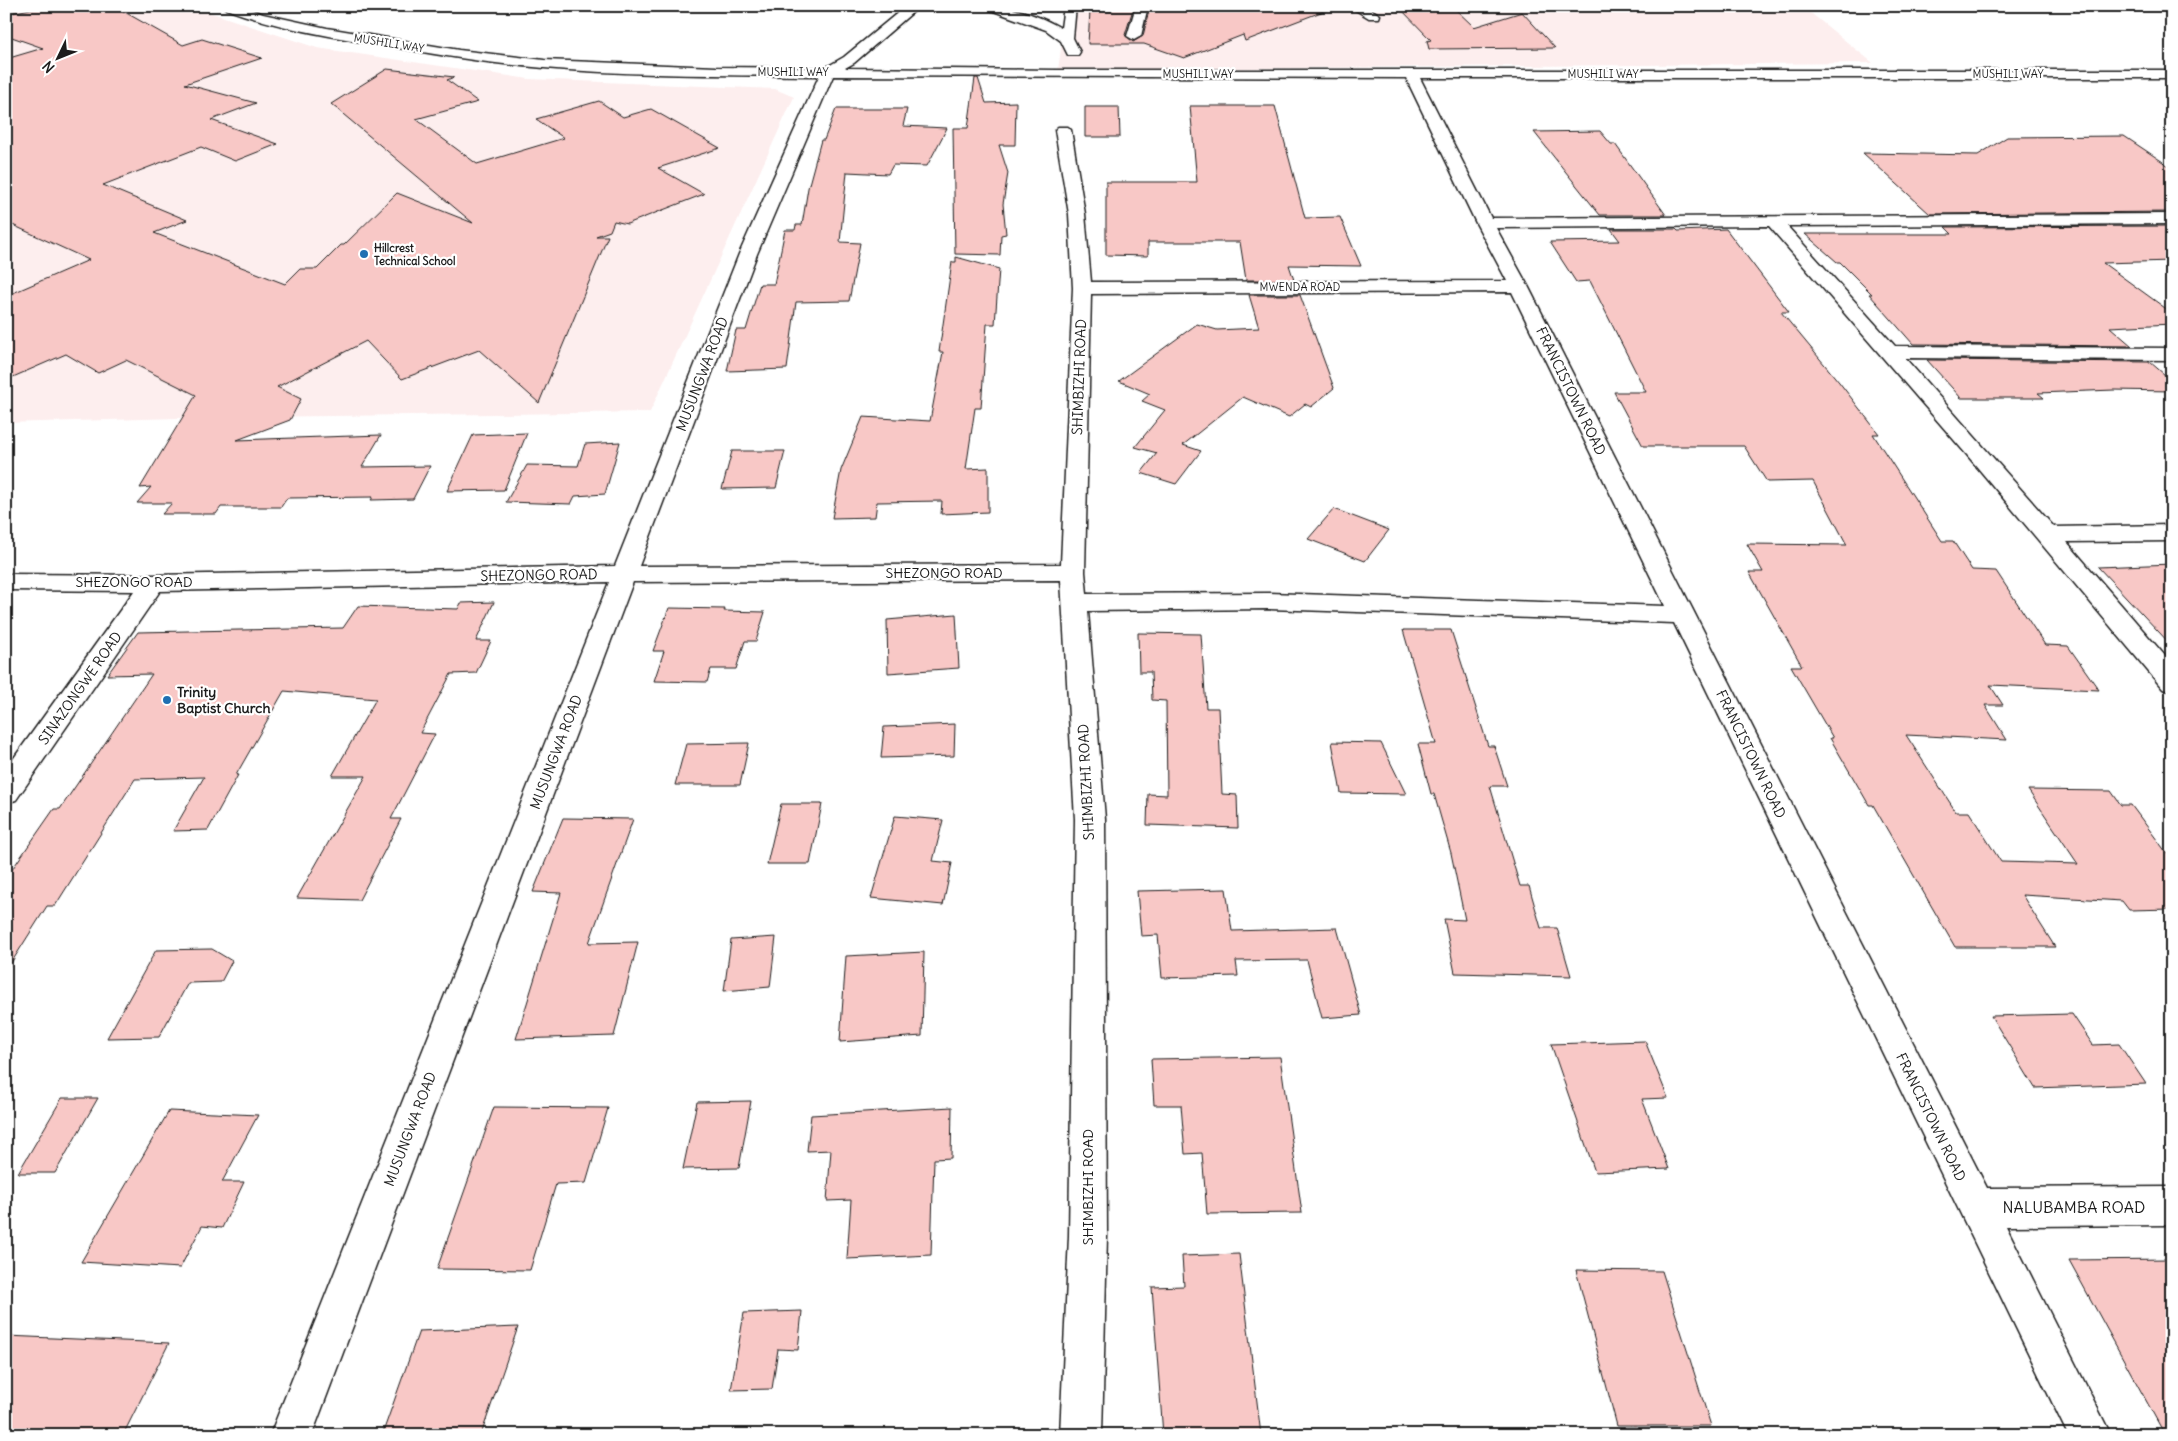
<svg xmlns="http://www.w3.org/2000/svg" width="2178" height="1441" viewBox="0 0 2178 1441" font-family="Delius,sans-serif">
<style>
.built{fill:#fdeeee}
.building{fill:#f8c8c6;stroke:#1c1c1c}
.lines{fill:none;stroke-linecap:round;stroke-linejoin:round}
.minor-casing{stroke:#1c1c1c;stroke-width:3}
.minor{fill:#fff;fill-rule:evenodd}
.poi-dot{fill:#1f6fb2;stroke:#fff;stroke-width:2}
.labels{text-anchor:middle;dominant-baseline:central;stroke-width:4.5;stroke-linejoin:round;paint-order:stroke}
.far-street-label{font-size:11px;fill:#1c1c1c;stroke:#fff}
.far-poi-label{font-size:11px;font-weight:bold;fill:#1c1c1c;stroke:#fff;text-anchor:start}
.street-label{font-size:14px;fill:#1c1c1c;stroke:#fff}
.poi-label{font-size:14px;font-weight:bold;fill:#1c1c1c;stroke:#fff;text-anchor:start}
.near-street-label{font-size:16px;fill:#1c1c1c;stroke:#fff}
</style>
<rect width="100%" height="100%" fill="#fff"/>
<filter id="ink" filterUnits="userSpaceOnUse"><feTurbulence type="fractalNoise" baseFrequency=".02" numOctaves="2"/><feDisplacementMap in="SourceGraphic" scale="10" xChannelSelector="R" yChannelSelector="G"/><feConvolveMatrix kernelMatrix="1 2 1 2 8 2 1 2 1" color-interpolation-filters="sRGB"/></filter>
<g filter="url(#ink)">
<path class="built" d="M6,6h185l126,42 212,31 246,10 19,8 -144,315 -473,6 -171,5z
M1067,6h735l71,57 -815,7z"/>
<path class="building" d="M45,6h69l69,39 19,-6 60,19 -77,26 71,19 -45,17 67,24 -43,17 -34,-14 -98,38 84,35 -33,13 131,51 15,-15h17l24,-24h3l53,-52 76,30 -142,-119 56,-35 67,8 -7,3 31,22 -62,17 61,45 87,-26 -28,-19 63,-18 24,16 28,-8 69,39 -62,20 46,26 -77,30 -13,-3 -4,10 -14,5h12l-69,167 -60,-53 -77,29 -36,-38 -89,46 24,12 -11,21 -53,20 144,-5 -19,32 68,-1 -17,33 -42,1 2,-3 -86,1 -6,9h-60l-5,7h-54l10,-11h-35l14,-16 -11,1 56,-93 -70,-35 -28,13 -32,-19 -60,26v-84l83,-36 -83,-38v-163l37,-11 -37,-13v-21z
M1113,6h21l-9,29 8,7 10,-6 7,-30h179v3l-84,32 -2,-6 -59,23 -40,-14h-56l2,-33h22z
M1398,6h54l22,21 48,-15 33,36 -126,1 -2,-8 4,-1z
M975,78h3l8,25 30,-1 -1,43h-16l9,28 -5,31 3,30 -5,1 -1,20 -45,-1 -2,-126h15z
M1190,106h85l30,112 35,-1 21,49 -72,-1 5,15h-48l-6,-38h-92v14l-42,-1v-73h91z
M1085,107h34l1,30h-35z
M836,109h71l-4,17 44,2 -20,38 -34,-1 -5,9 -41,-2 -7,70 20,1 -11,58 -53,1 -9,67 -60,2 9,-41h10l14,-46h14l11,-54h10l1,-5h6l6,-37 13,-48h3z
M1600,131l11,13h4l51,71h-66l-66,-83z
M2124,136l48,32v44l-242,2 -67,-61 115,2 29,-18z
M2172,226v35l-69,2 69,50v11l-62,3 22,19 -219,-2 -44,-50h3l-32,-32h-3l-32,-28h147l-7,-7z
M1611,229h65l2,2 48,-2 63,83h-8l58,70 40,52h-6l69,107h11l19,29 24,1 49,74 23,1 31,44 -109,-5 13,20h-18l22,35 -101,-5 50,77h13l32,50 77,2 -50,-74 83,1 10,14h10l41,55v49l-43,1 -7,-9 -100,-6 33,52h-100l-82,-142h-4l-39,-67h3l-42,-72h11l-53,-94h14l-16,-28 100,1 -34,-64 -46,1 -23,-36h-101l-29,-54h32l-56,-111 -14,1 -26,-40 70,-1z
M956,257l43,12 -4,55h-8l-6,84h-6l-9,61 22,-1v44l-47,2 1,-13 -65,1 -2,15 -43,1 9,-48 22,-53 67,4 13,-69h-4l13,-90h4z
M1249,295h51l34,93 -23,19 -6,-3 -16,13 -46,-20 -60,48 18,6 -25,33 -35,-11 16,-20 -22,-6 30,-37 -23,-9 8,-7 -31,-13 78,-57 20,6 42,-2z
M1927,360l223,2 22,19v10l-58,-1 -76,3 6,5h-83z
M527,433l-23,57 -57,1 26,-56z
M620,442l-15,52 -30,2 -4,8 -65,-2 21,-37 51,1 7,-22z
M732,451h53l-9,37 -54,1z
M1334,509l55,21 -24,31 -57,-22z
M2172,564v82l-74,-79z
M494,602l-18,39h15l-15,32 -25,1 -31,59 15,1 -44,85h10l-42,81 -62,-2 69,-122h-34l44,-77 -92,-8 -48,84h2l-30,55 -35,1 31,-54 -69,2 -80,127h-8l-41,65v-93l48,-69h6l92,-135 -45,1 31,-43 205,-4 15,-22 100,3 3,-6z
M669,608l56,1 -1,2 41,1 -9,29h-11l-9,28h-25l-4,13 -53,-1 10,-30h-11z
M956,614l3,54 -71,5 -1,-53z
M1403,630h48l37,116h6l13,40h-17l30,100h9l12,42h16l14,48 -116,-3 -11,-54 21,1 -14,-67 -17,-59h-3l-13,-50h18z
M1138,633l63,1 5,74h12l4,86 15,1 1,33 -91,-3 1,-31 19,1 -1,-94 -14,-1 -1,-28h-12z
M955,724l-1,32 -73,2 3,-31z
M1332,742l49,1 25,51 -65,-1z
M749,743l-9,42h-65l11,-41z
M781,804h41l-12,60h-43z
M895,816l48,4 -10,41 19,2 -9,42 -72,-7z
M563,818l70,1 -44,124 49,-1 -24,94 -98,3 45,-146 -28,-1z
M1226,889l6,42 105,-3 24,87 -39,3 -15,-58 -71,1 2,15 -76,2 -4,-43 -17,1 -4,-45z
M776,937l-6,50 -46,4 7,-51z
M212,949l20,12 -11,21 -33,1 -29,54 -52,1 49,-88z
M924,952l-2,84 -82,6 6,-86z
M2072,1014l21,31 26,-1 27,40 -111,4 -44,-72z
M1645,1041l23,57 -26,1 27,70 -74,3 -44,-128z
M1280,1057l22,156 -95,1 -5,-61 -17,1 -4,-49h-27l-3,-46z
M62,1098h36l-43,75h-37z
M751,1101l-12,67 -56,1 14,-67z
M494,1107l114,1 -22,75 -30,1 -26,86 -93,-1z
M952,1107l-1,51 -17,1 -3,96 -84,4 4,-59 -24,1 4,-51 -24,1 4,-36z
M169,1111l89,4 -36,67h22l-22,46 -20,-2 -22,42 -99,-6z
M1239,1254l22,181h-98l-11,-148 32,-1 -2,-30z
M2172,1259v176h-7l-96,-175z
M1576,1270l86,1 49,155h-94z
M802,1311l-4,39 -20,-1 -6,40 -41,1 13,-77z
M518,1327l-37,108h-99l37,-104z
M6,1336l163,7 -46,92h-117z"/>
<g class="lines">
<g class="minor-casing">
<path id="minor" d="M224,6h18l21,8 64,14 132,22 85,10 172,7 109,1 19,-11 62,-51h14l-66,57 -9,5 213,2h1114v8h-752l71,140 681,-4v10l-385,2 108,120 277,2v12l-267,-2 149,169 118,-2v16l-105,1 105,122v28l-9,-3 -196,-234 -198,-229 -273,2 32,58 459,902 185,-1v38l-166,1 105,209h-43l-394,-812 -405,-14 -181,2 17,208 2,417 -5,199h-42l9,-199 6,-417 -14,-239 -428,2 -321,853h-42l339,-853 -449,9 -144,209 -10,3v-34l128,-178 -128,-1v-16l147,1 462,-9 124,-312 80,-178c-91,-1 -184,0 -275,-8 -53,-4 -105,-13 -157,-22 -55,-9 -110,-18 -161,-37zM833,76l573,2 70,145 31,58 -416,1 -6,-68 -14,-84 -3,-3h-10l-3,3 14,84 4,74 -12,276 -422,2 118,-312zM1512,292l153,314 -396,-13 -182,1 -2,-22 6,-278z
M986,6c26,0 52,9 75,22l3,-22h12l-3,32 7,14 -2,3h-10l-7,-14 -15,-11 -58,-21z
M1136,6h12l-7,30 -7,4 -7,-4z
M1349,6h17l14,9 -1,3h-10z"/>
</g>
<use href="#minor" class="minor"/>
</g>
</g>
<g class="poi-dot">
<circle cx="364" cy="254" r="5"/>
<circle cx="167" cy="700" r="5"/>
</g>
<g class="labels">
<g class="far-street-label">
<text transform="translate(389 43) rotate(9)">MUSHILI WAY</text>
<text x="793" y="72">MUSHILI WAY</text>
<text x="1198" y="74">MUSHILI WAY</text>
<text x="1603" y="74">MUSHILI WAY</text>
<text x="2008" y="74">MUSHILI WAY</text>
<text x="1300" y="287">MWENDA ROAD</text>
</g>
<g class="far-poi-label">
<text x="374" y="248">Hillcrest<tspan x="374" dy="13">Technical School</tspan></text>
</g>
<g class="street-label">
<text transform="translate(702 374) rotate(-69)">MUSUNGWA ROAD</text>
<text transform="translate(1079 377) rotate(-88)">SHIMBIZHI ROAD</text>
<text transform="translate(1571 391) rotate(64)">FRANCISTOWN ROAD</text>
<text x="944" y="573">SHEZONGO ROAD</text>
<text transform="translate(539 575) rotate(-1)">SHEZONGO ROAD</text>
<text x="134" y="582">SHEZONGO ROAD</text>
<text transform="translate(80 688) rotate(-55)">SINAZONGWE ROAD</text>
<text transform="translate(556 752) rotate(-69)">MUSUNGWA ROAD</text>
<text transform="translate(1751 754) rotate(64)">FRANCISTOWN ROAD</text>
<text transform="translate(1086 782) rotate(-93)">SHIMBIZHI ROAD</text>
<text transform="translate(1931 1117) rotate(64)">FRANCISTOWN ROAD</text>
<text transform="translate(410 1129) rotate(-69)">MUSUNGWA ROAD</text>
<text transform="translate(1088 1187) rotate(-90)">SHIMBIZHI ROAD</text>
</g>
<g class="poi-label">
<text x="177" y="692">Trinity<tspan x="177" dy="16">Baptist Church</tspan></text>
</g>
<g class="near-street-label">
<text x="2074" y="1207">NALUBAMBA ROAD</text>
</g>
</g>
<rect width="2178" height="1441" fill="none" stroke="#fff" stroke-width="25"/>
<rect x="12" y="12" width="2153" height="1416" fill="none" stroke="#1c1c1c" stroke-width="2" filter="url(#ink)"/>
<g transform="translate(58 58) rotate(227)" stroke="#ffffff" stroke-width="4" paint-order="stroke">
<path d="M0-4L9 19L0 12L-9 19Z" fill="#1c1c1c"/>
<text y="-8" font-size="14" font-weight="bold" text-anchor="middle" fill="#1c1c1c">N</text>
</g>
</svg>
